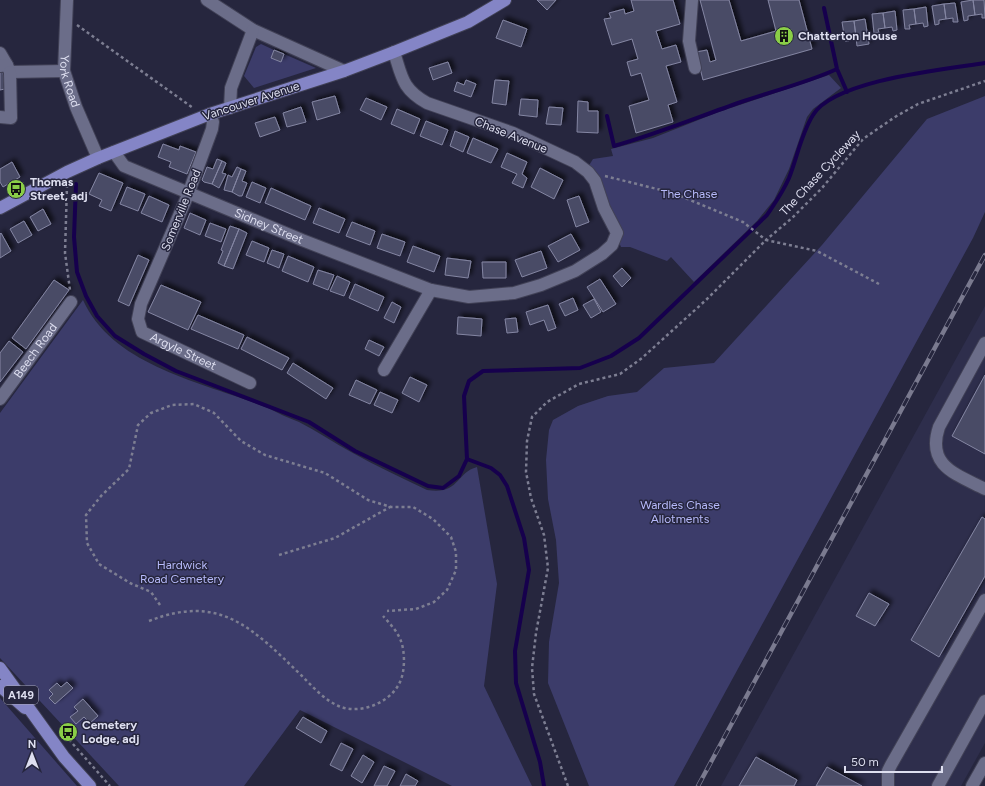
<svg xmlns="http://www.w3.org/2000/svg" width="985" height="786" viewBox="0 0 985 786" font-family="Figtree,sans-serif">
<style>
.built{fill:#2e2e4c}
.green{fill:#3c3c6a}
.lines{fill:none;stroke-linecap:round;stroke-linejoin:round}
.stream{stroke:#16004d;stroke-width:4}
.building{fill:#4a4b66;stroke:#8486a3;filter:url(#shadow)}
.minor-casing{stroke:#414156;stroke-width:14}
.major-casing{stroke:#414156;stroke-width:14}
.path{stroke:#7d7e92;stroke-width:2.5;stroke-dasharray:3 3;stroke-linecap:butt}
.minor{stroke:#6b6d89;stroke-width:12}
.major{stroke:#8485c6;stroke-width:12}
.rail-casing{stroke:#7a7a8f;stroke-width:4.5}
.rail{stroke:#26263e;stroke-width:3;stroke-dasharray:9;stroke-linecap:butt}
.labels{text-anchor:middle;dominant-baseline:central;stroke-width:3;stroke-linejoin:round;paint-order:stroke}
.shield{fill:#26263e;stroke:#a7a8bb;stroke-width:1}
.shield-label{font-size:11px;font-weight:bold;fill:#dedff0}
.poi-label{font-size:12px;font-weight:bold;fill:#dedff0;stroke:#26263e;text-anchor:start}
.street-label{font-size:12px;fill:#dedff0;stroke:#26263e}
.park-label{font-size:12px;fill:#b7bafb;stroke:#26263e}
</style>
<defs>
<filter id="shadow"><feDropShadow dx="3.5" dy="-3.5" stdDeviation="2" flood-color="#0009"/></filter>
</defs>
<rect width="100%" height="100%" fill="#26263e"/>
<path class="built" d="M985,306v437l-24,43h-240z"/>
<path class="green" d="M261,44l13,6 -3,8 10,4 3,-8 32,14 -62,20 -10,-12 12,-29z
M829,75l12,13 -28,21 -6,8 -18,52 -15,31 -17,21 -63,61 -23,-25 -4,4 -37,-14h-9l-33,-80 5,-8 20,-3 -2,-7 42,-11 63,-25z
M985,96v116l-12,26 -299,548h-85l-41,-103 1,-41 10,-59 -3,-43 -8,-41 -2,-39 3,-30 4,-10 25,-14 30,-10 29,-4 27,-24 50,-5 108,-118 105,-126z
M83,300c30,67 123,83 185,108 10,5 20,10 31,14 18,9 35,21 52,30 25,14 51,26 76,38 33,5 28,-17 50,-23l20,117 -13,102 48,100h-80l-152,-76 -56,76h-125l-119,-128v-245z
M0,698l77,88h-77z"/>
<g class="lines">
<path class="stream" d="M824,8l13,61 10,23
M607,116l7,30c43,-12 84,-29 127,-44 32,-11 65,-19 96,-33
M76,184l-2,53 3,35 9,24 11,20 18,20 29,18 32,17 133,51 46,29 73,35 15,2 16,-12 8,-17
M544,786l-4,-24 -24,-79 -1,-32 14,-81 -5,-32 -17,-52 -7,-11 -9,-7 -24,-9 -3,-63 5,-15 14,-10 97,-3 31,-12 28,-18 128,-123c8,-12 16,-23 22,-37 8,-20 12,-44 24,-63 21,-35 133,-46 172,-52"/>
</g>
<path class="building" d="M537,0h19l-9,10z
M631,0h42l7,24 -24,7 6,18 14,-4 5,17 -15,4 11,36 -9,3 5,17 -37,11 -7,-27 20,-6 -8,-27 -10,3 -4,-14 11,-3 -6,-20 -20,6 -8,-26 7,-1 -2,-5 15,-4 1,5 9,-3z
M700,0h29l12,41 35,-10 -8,-31h31l13,49 -109,31 -7,-28 11,-2 3,12 6,-2z
M973,0l2,15 -7,1v4l-4,1 -3,-19z
M973,0h11l1,18h-3v-4l-7,1z
M955,3l3,19h-5v-4l-7,1 -2,-15z
M944,4l2,15 -7,1v4l-4,1 -3,-19z
M926,7l2,19 -4,1 -1,-4 -7,1 -2,-15z
M914,9l2,15 -7,1 1,4h-5l-2,-19z
M895,11l2,19 -4,1 -1,-4 -7,1 -2,-15z
M883,13l2,15 -7,1 1,4h-5l-2,-19z
M865,19l4,25 -12,2 -3,-25z
M503,20l24,9 -6,18 -25,-9z
M854,21l2,15 -7,1v4h-4l-3,-19z
M274,50l10,4 -3,8 -10,-4z
M448,62l4,11 -19,7 -4,-12z
M0,71h3l2,18 -5,1z
M466,80l10,4 -5,13 -17,-6 3,-9 7,3z
M495,80l14,1 -3,24 -14,-2z
M335,96l5,17 -23,7 -5,-18z
M366,98l21,9 -6,13 -21,-10z
M521,99l17,1 -1,17 -18,-2z
M578,101l10,1v9h10v22l-21,-1z
M301,107l5,15 -19,5 -4,-14z
M549,107l14,1 -2,17 -15,-1z
M397,109l23,10 -6,15 -23,-10z
M275,117l5,13 -20,7 -5,-14z
M426,121l22,9 -6,15 -22,-9z
M455,131l14,6 -6,15 -13,-6z
M473,138l25,11 -7,14 -24,-10z
M163,144l16,6 1,-4 16,6 -9,22 -18,-7 2,-5 -13,-5z
M507,153l20,9 -5,12 5,4 -4,10 -11,-5 5,-9 -16,-7z
M217,159l5,2 -10,23 -8,-2 -2,-2 5,-13 6,2z
M222,161l4,2 -4,10 4,1 -7,14 -7,-4z
M12,162l8,15 -17,10 -3,-5v-13z
M237,167l4,2 -9,23 -8,-2 4,-15 4,2z
M540,168l23,12 -9,19 -23,-12z
M241,169l5,2 -4,10 5,2 -5,13h-3l-7,-4z
M99,173l24,10 -12,28 -12,-5 3,-6 -13,-6z
M252,182l14,6 -6,15 -14,-6z
M127,187l18,7 -7,17 -18,-7z
M271,188l40,18 -6,14 -40,-17z
M149,196l20,9 -7,17 -21,-9z
M579,196l10,26 -13,5 -9,-27z
M319,208l26,11 -6,14 -26,-10z
M43,209l8,15 -13,7 -8,-14z
M190,213l16,7 -6,15 -16,-7z
M24,221l8,14 -14,8 -8,-14z
M352,222l23,9 -5,14 -24,-9z
M210,223l16,6 -5,13 -16,-6z
M230,226l9,3 -15,37 -6,-3 5,-12 -2,-1z
M239,229l8,4 -14,36 -9,-3z
M1,233l10,18 -11,7v-24z
M382,234l23,8 -5,14 -23,-8z
M571,234l9,16 -22,12 -10,-16z
M252,241l17,7 -5,14 -18,-7z
M413,246l27,10 -6,16 -27,-10z
M272,250l12,4 -5,14 -12,-5z
M541,251l6,17 -25,9 -7,-17z
M138,255l11,5 -20,46 -11,-5z
M288,256l26,11 -6,15 -26,-11z
M447,258l24,3 -3,17 -23,-3z
M482,262h24v16h-23z
M622,268l9,10 -9,9 -9,-11z
M318,270l16,5 -6,15 -15,-6z
M337,276l13,6 -6,14 -14,-5z
M600,279l16,25 -13,8 -16,-25z
M54,280l15,10 -43,59 -14,-11z
M355,284l29,13 -6,14 -29,-13z
M161,285l40,17 -13,28 -40,-18z
M573,298l5,12 -13,6 -6,-12z
M594,299l7,13 -10,6 -8,-13z
M392,302l9,5 -7,16 -10,-5z
M548,305l8,23 -8,3 -4,-11 -14,5 -4,-13z
M198,315l46,20 -6,14 -47,-20z
M458,317l24,2 -1,17 -24,-2z
M516,318l2,14 -11,1 -2,-14z
M247,337l42,21 -7,12 -41,-21z
M369,340l15,7 -5,9 -14,-7z
M9,341l14,11 -23,30v-29z
M293,363l40,25 -7,11 -39,-26z
M985,375v79l-33,-18z
M410,377l17,8 -8,17 -17,-9z
M356,380l21,10 -7,14 -21,-9z
M380,392l18,8 -6,13 -18,-8z
M982,517l3,2v57l-46,81 -28,-17z
M869,593l20,11 -14,22 -19,-10z
M67,682l6,6 -18,16 -6,-6 4,-4 -4,-4 8,-7 4,4z
M83,699l15,17 -8,7 -6,-6 -8,7 -6,-7 8,-6 -4,-4z
M303,717l24,14 -6,12 -25,-15z
M341,743l12,6 -11,22 -12,-6z
M363,755l11,7 -12,21 -11,-7z
M756,757l41,23 -3,6h-55z
M384,766l11,5 -8,15h-13z
M827,767l35,19h-46z
M406,774l12,7 -3,5h-15z"/>
<g class="lines">
<g class="minor-casing">
<g id="minor">
<path id="s1" d="M67,0l-3,71 12,36 22,51"/>
<path d="M207,0l46,30 91,41"/>
<path d="M692,0l-3,41 6,27"/>
<path d="M0,53l7,12"/>
<path d="M0,66l7,-1 3,7 54,-1"/>
<path d="M230,108l1,-20 22,-58"/>
<path id="s2" d="M210,114l3,8 -1,7 -25,68 -46,107 -3,15 4,13 108,51"/>
<path d="M0,117l11,1 -1,-46"/>
<path id="s3" d="M114,152l10,14 178,74 129,50 38,7 45,-4 27,-8 34,-14 27,-17 10,-9 5,-12 -13,-25 -9,-27 -7,-9 -13,-10 -62,-29 -86,-30c-25,-14 -25,-26 -33,-51"/>
<path d="M985,343l-46,84c-13,39 17,47 46,62"/>
<path d="M384,370l47,-80"/>
<path id="s4" d="M0,399l71,-97"/>
<path d="M888,786v-15l3,-6 94,-165"/>
<path d="M938,786l47,-85"/>
<path d="M972,786l13,-23"/>
</g>
</g>
<g class="major-casing">
<path id="major" d="M0,208l67,-36 31,-14 112,-44 134,-43 50,-19 74,-30 37,-22
M0,668l64,89 26,29
M0,686l25,22"/>
</g>
<path class="path" d="M77,25l116,83
M605,176l68,17 34,14 36,15 23,18 26,-22 30,-30 41,-49 32,-22 23,-13 67,-23
M67,185l-2,68 5,37
M279,555l56,-17 55,-31
M160,605l-9,-13 -21,-9 -31,-19 -12,-21 -1,-28 15,-19 28,-27 9,-44 13,-12 21,-8 22,-1 20,9 27,28 24,14 60,18 43,27 23,7h22l20,12 18,18 5,15v18l-9,20 -13,12 -18,7 -29,2
M149,621c71,-28 103,7 152,54 12,12 24,26 40,32 20,7 48,-4 58,-23 5,-9 6,-24 4,-35 -2,-14 -11,-23 -20,-33
M65,735l45,51
M568,786l-34,-92 -2,-26 4,-35 12,-65 -4,-33 -13,-37 -5,-26 1,-31 5,-24 15,-15 32,-18 41,-10 22,-16 64,-58 60,-60 51,11 62,33"/>
<use href="#minor" class="minor"/>
<use href="#major" class="major"/>
<g class="rail-casing">
<path id="rail" d="M698,786l287,-531"/>
</g>
<use href="#rail" class="rail"/>
</g>
<defs>
<g id="building-disc" transform="scale(1)"><circle r="9.5" fill="#8ace47" stroke="#26263e"/><path d="M-4-6H4V6H1V3H-1V6H-4ZM-2.5-4.3h1.7v1.8h-1.7ZM.8-4.3h1.7v1.8H.8ZM-2.5-1h1.7V.8h-1.7ZM.8-1h1.7V.8H.8Z" fill="#111"/></g>
<g id="bus-disc" transform="scale(1)"><circle r="9.5" fill="#8ace47" stroke="#26263e"/><path d="M-5-6H5V4H4V6H2V4H-2V6H-4V4H-5ZM-3.5-4V0h7V-4ZM-3.5 1.2v1.5H-2V1.2ZM2 1.2v1.5H3.5V1.2Z" fill="#111"/></g>
</defs>
<g fill-rule="evenodd">
<use href="#building-disc" x="784" y="36"/>
<use href="#bus-disc" x="16" y="189"/>
<use href="#bus-disc" x="68" y="732"/>
</g>
<g class="labels">
<rect class="shield" x="4" y="686" width="34" height="18" rx="3"/>
<g class="shield-label">
<text x="21" y="695">A149</text>
</g>
<g class="poi-label">
<text x="798" y="36">Chatterton House</text>
<text x="30" y="182">Thomas<tspan x="30" dy="14">Street, adj</tspan></text>
<text x="82" y="725">Cemetery<tspan x="82" dy="14">Lodge, adj</tspan></text>
</g>
<g class="street-label">
<text stroke="none"><textPath href="#s1" startOffset="82">York Road</textPath></text>
<text transform="translate(251 101) rotate(-18)">Vancouver Avenue</text>
<text transform="translate(511 135) rotate(22)">Chase Avenue</text>
<text transform="translate(820 173) rotate(-47)">The Chase Cycleway</text>
<text transform="translate(181 210) rotate(-68)">Somerville Road</text>
<text stroke="none"><textPath href="#s3" startOffset="174">Sidney Street</textPath></text>
<text stroke="none"><textPath href="#s4" startOffset="60">Beech Road</textPath></text>
<text stroke="none"><textPath href="#s2" startOffset="279">Argyle Street</textPath></text>
</g>
<g class="park-label">
<text x="689" y="194">The Chase</text>
<text x="680" y="505">Wardles Chase<tspan x="680" dy="14">Allotments</tspan></text>
<text x="182" y="565">Hardwick<tspan x="182" dy="14">Road Cemetery</tspan></text>
</g>
</g>
<g transform="translate(32 754)" stroke="#26263e" stroke-width="3" paint-order="stroke">
<path d="M0-3L7 15L0 10L-7 15Z" fill="#dedff0"/>
<text y="-6" font-size="11" font-weight="bold" text-anchor="middle" fill="#dedff0">N</text>
</g>
<path d="M845 766v6h97v-6" fill="none" stroke="#dedff0" stroke-width="2"/>
<text x="851" y="766" font-size="12" fill="#dedff0" stroke="#26263e" stroke-width="3" paint-order="stroke">50 m</text>
</svg>
